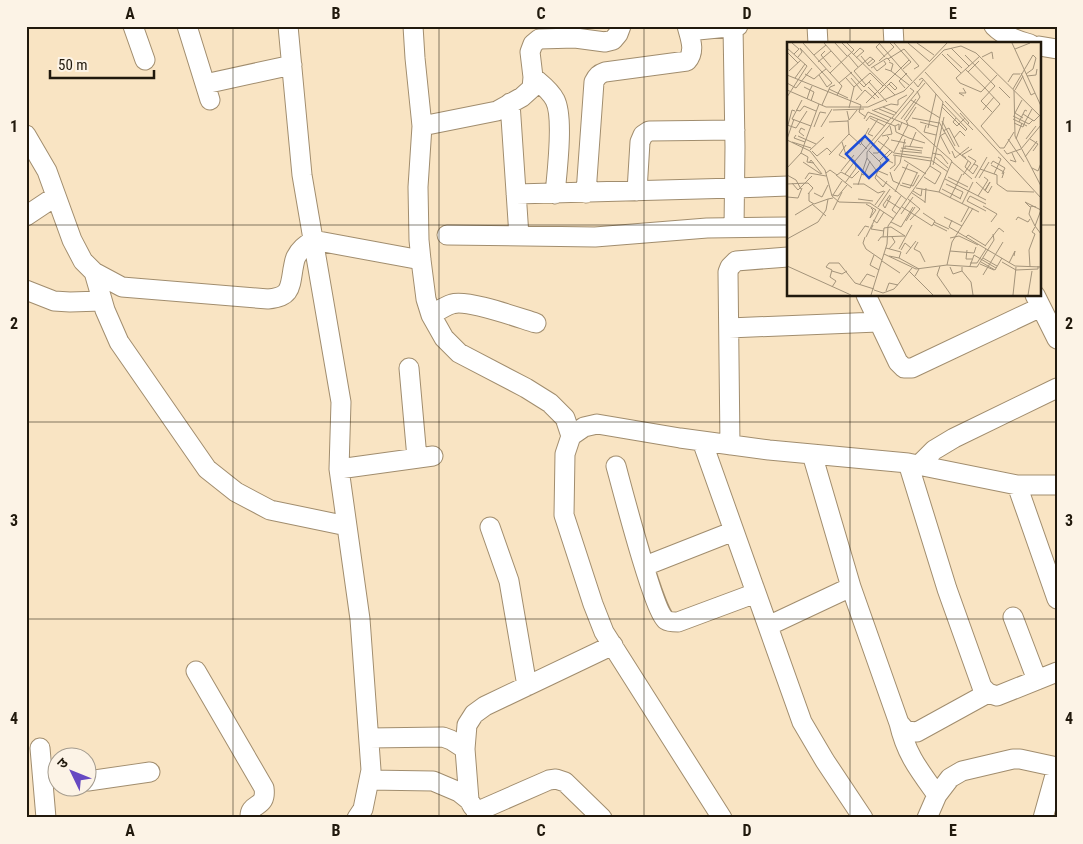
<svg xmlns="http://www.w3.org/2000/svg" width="1083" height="844" viewBox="0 0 1083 844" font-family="'Roboto Condensed','Noto Sans Devanagari',sans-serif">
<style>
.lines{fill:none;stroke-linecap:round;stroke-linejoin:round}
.minor-casing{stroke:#a18d6e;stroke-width:21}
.minor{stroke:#fff;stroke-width:19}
.grid{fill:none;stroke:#21190d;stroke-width:1;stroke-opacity:0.55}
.inset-road{fill:none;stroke:#a3937a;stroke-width:1}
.view{fill:#1d4ed8;fill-opacity:0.15;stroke:#1d4ed8;stroke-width:2.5}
.inset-edge{fill:none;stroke:#21190d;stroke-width:2.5}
.neatline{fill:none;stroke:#21190d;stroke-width:2}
.grid-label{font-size:16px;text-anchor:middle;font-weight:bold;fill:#21190d}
</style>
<rect width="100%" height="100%" fill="#f9e4c3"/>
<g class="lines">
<g class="minor-casing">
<path id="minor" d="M133,26l12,34
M187,26l23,74
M288,26l14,149 39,227 -2,67 21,150 11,151 -8,39 -6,9
M413,26l2,32 7,68 -4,61 1,53 2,20 5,39 5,16 13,23 15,15 67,35 24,15 15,15 6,18
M689,26l9,4 40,-4
M733,26l2,121 -1,81
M817,26l1,18
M893,26l1,18
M994,26c10,10 22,14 36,18
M1039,46l18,3
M533,77c8,7 17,13 22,23 9,17 2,72 0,94
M205,84l87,-19
M510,103l9,133
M422,126l75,-15 25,-14 10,-9 1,-11 -3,-25 3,-8 6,-5 36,-1 30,4 8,-2 5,-6 3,-8
M26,135l21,36 25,69 11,21 11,11 28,15 146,12c22,-2 22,-10 25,-30 1,-4 1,-8 3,-12 4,-8 10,-12 17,-17l108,20
M637,191l3,-49 3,-7 6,-4 86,-1
M586,193l8,-111c3,-6 5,-8 11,-10l82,-11c9,-10 3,-23 0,-35
M516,194l219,-6 53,-2
M26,216l30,-20
M447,235l148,2 112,-9 81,-1
M94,272l11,38 14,32 88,127 29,23 34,18 77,16
M26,290l28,11 16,1 32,-1
M866,295l32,67 6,6h8l129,-61
M1035,295l22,44
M431,315c7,-4 14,-9 21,-11 15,-5 67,14 84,19
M729,328l149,-6
M409,368l8,90
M702,441l100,281 23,39 38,57
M730,445l-2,-173 2,-5 6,-6 52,-4
M812,454l39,133 48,136 7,8 11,1 71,-39
M908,463l39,126 35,98 6,6 9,3 60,-24
M919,465l15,-15 20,-12 103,-50
M616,466c6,22 38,146 50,154 3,2 8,2 12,2l78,-29
M339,469l94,-13
M1017,485l40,114
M490,527l19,54 18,105
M645,566l89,-35
M1013,617l24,63
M768,626l83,-39
M196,671l68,117c3,22 -15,13 -14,30
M899,723c7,31 20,47 38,72
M369,738l74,-1 8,3 14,9
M40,748l6,70
M369,780l64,1 26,11 10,8 4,7
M88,781l62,-9
M469,800l-4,-51 2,-24 7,-11 11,-8 128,-61
M476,812l73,-32 7,-1 9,3 37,36
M722,818l-118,-186 -11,-28 -29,-89 1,-61 6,-18 13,-9 13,-3 83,14 89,12 139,13 109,22h40
M927,818l10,-23 13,-17 12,-7 51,-12h7l37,8
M1043,818l14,-50"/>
</g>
<use href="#minor" class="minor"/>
</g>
<path class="grid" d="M233,26v792M439,26v792M644,26v792M850,26v18M26,225h762M1039,225h18M850,295v523M26,422h1031M26,619h1031"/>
<g transform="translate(787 42)">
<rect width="254" height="254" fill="#f9e4c3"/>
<path class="inset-road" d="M5,1l7,6 -5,5M16,1l27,30 24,-23 -7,-7M37,1l36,40M48,1l12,13M55,1l53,52M92,1l33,38M93,1l-4,4 9,10M107,1l17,19 -8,7M121,1l21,18M130,1l17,12M225,1l29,63M0,6l20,18 -20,31M164,6l18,18M228,7l15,-6M38,9l-4,4 10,12M0,10l11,11M155,12l19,19M160,12l15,14M27,13l12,-10M61,13l10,12M66,13l7,-7 4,3 -8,7M178,13l30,31 -14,15 11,11M74,14l8,10 6,-5 -2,-2M193,14l-24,22 4,5 21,9 16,-17M11,15l4,-5 -2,-4 22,24 -8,7 -9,-5M195,15l10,-5 1,7M101,17l16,-10 15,17 -5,3M92,19l15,-14 -4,-4M31,20l13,-11M142,20l18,-19M86,24l4,5 9,-7 -2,-3M84,26l16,-10 3,3M98,27l6,2 2,-7 -4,-2M178,27l20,19M2,29l12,-11M104,29l18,14M138,30l116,126M181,30l11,-11M43,31l12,13 -5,9M234,31l10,22 4,-2M0,33l74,30 -2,7 7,5M32,33l8,12 5,-4 -10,-11 4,-3M240,34l9,-1 1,-6M8,36l10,-14M59,36l8,9 16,-14 13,13M64,36l11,13M82,40l18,20M127,40l4,5 5,-7M221,40l5,-8h7M0,41l9,5 16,-20M52,41l13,-11M73,41l4,4 7,-7M79,43l-12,-14 16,-14 3,2 -6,5M17,45l6,3 -3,9M81,45l11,11M212,45l11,11M118,46l-6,-7 8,-8M176,46l3,5h-7l5,3M198,46l15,16 -19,22 19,22h4l10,-16M42,47l19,9M226,47l20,-34 3,3 -3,11 -7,5M0,48l39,17h42l36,-16 40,-41 17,-4 15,7 65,64M227,48l1,46 26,50M228,48l8,-14M92,52l12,-12 6,6 -2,2 -6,-6M15,58l-10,19 19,7M69,58l9,-10 10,9M124,58l29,18M235,58l-7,13 8,5M24,59l3,-9 -4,-2 2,-4M158,59l28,29M79,61l43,-43M156,62l24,25 -2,2M35,63l8,-18 5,-2M96,65l14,6M155,65l24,24M62,66l5,-21M92,67l15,6M245,67l-7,13 4,2 4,-4M9,68l4,1 4,-5 12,5M46,68l31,-1M85,68l43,18 37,33 -13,31 40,20M87,68l17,-6 7,1v-5l9,-5M196,68l11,-13M60,69l2,9 8,-10M173,71l9,10 -2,2M236,72l11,7 5,-5M226,74l12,6 -2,5 -9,-4M157,75l-4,18 10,19M83,76l15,8M105,76l22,-27 -4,-3M125,76l27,5M169,76l-3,4 4,4 8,-8M77,77l4,-7 21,9M114,77l15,-20M226,77l14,7M117,78l16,-23 -3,-6M79,79l4,-5 25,10 1,6 13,6M120,79l9,-14M155,79l13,25M42,80l19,-1M133,80l18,5M152,80l16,28 16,13 -8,12M232,80l6,-12 2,1M0,83l9,3 11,-17M1,83l4,-15 3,1M139,83l-2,7 12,3M108,84l4,-2v6l3,-8M27,85l6,-15 6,1M34,85l11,-18M141,86l8,-34M156,89l6,-3 10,19M62,92l12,11M9,93l-2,3 11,4M11,94l18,8M17,94l-5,-4 2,-4 4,2M86,94l-5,-2 10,-15M95,94l10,-2 -2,-8M122,96l16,5M167,96l6,-7 5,5M0,97l7,-20M221,97l16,23M229,97l6,-16M239,97l10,-13M243,97l8,5 -5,7M0,98l23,11 15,19 7,26 7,6 31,1 24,16M104,98l15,3M91,99l16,12 37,5M5,100l19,6M55,100l4,13 9,6 36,-43M123,104l6,-14M150,105l3,-11 5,-3M114,106l21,3M80,107l-6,-6 8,-15M118,107v-3l18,2M23,108l14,-13M217,108l3,4 14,-5 20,-24M25,109l5,5 10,-8 5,5M82,109l12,12 -6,15 8,9 4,-6M113,109l22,2M165,109l3,7 14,-11M105,110l-7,7 8,4M107,110l14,-27 -2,-5M14,111l7,4 -1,5 7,1M86,111h5l11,-15 -2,-2M145,111l9,2 7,9M42,113l20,-21 -1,-14M106,113l38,6M181,114l8,5 -7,10M148,115l13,11M238,115l12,-16M80,116v-6l58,-69M179,116l-4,-3 10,-6M59,117l-7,-4 7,-10M117,118l22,14M144,118l17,12M223,118l6,2 -4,-9M92,119l11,-11M181,119l-3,6 8,7 5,-8 -4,-2M16,120l18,12M165,120l20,17M22,121l2,-3 11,14M204,122l2,-3 12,7 -3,6M146,123l4,-17M204,123l13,7 -2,6M115,125l16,6M0,126l14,-15 18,-49M245,126l6,3 3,-8M103,127l5,-4v-9M193,127l17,6v9l10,7 27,1M54,129l13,-16M107,129l6,-8 5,-24M103,130l3,9 7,3M39,131l4,-3 7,5 4,-3 11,6 7,-7M58,132l10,-13M74,132l3,1 6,-14M207,132l7,-15 -3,-2M0,133l9,5 5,9M49,133l16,13M89,133l31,25M137,135l11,7 6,-11 -11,-7M161,135l20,10M188,136l12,-21M192,136l10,-16M18,137l4,-6 17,3M158,137l41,21M189,140l12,11 4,-7M5,141l6,7 14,-14M58,141l11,-15 -1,-7M115,141l11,3 6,-11M0,142l21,-1 5,5 -5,6M66,142h11l14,9 6,-2M159,142l17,8 -3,7M71,143l9,-27 9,12 12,5M113,143l10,3 7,-15M129,146l23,4M155,147l19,10M198,148l5,-8 -5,9M126,149l8,5 1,-7M108,150l13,-28M22,151v8l5,3 14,-5M27,151l8,4 6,-12M125,151l13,9M45,153l6,1 9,-11M46,153l9,-14M103,153l-7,10 2,3 6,-12M191,154l10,-16 -4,-3M0,155l11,1 4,-10M163,156l12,-24M71,157l15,2M121,157l12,10 -10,11M100,158l14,9M138,161l1,-15M25,162l14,12M79,162l10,6 -6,8 3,-8 -2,-2M175,162l11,-22M199,162l-16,-8 -3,5 19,10M88,163l10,-14M196,164l14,8 -6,8M91,165l12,-18M115,165l30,19 3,-5 -12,-8M243,165l-5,-5 16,8M46,168l9,-18M254,168l-6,16 6,8M110,172l-5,-4 9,-14M114,172l12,-17M8,173l18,-11M157,175l18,9M86,178l4,3 7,-11M165,178l-3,7 66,39 26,1M229,178l2,-3 10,5 2,-3M119,179l9,-14M104,180l10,5 12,-20M147,180l15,7M174,180l8,-15M146,182l14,7M86,183l-2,4 13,2M248,184l-6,-12 2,-8 5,1M71,194l7,-10 4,1M78,195l-2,6 3,6 16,11M79,195l14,-28M96,195l1,-9 7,-1 14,9M179,195l2,-2 18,11M163,196l9,-2 19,9M0,197l31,-17 8,-12 2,-11 5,-1M91,199l3,-4 24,-1M131,200l-4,7 6,3 5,10M198,204l14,-18 5,4M99,206l15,4 -2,6 -10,-2M102,207l6,-7 -3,-5M112,207l13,-24M114,208l4,-7 6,5M180,208l-1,9h6M163,209l24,2 2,-6M97,212l32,15 31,-4 5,-23 21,-34M119,212l10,-13M87,213l-4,10 9,5M112,216l20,11 -4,7M196,216l14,8M95,219l18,12M194,220l14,8 7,-12M215,220l14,8M183,221h7l9,-14M222,221l6,-12 -1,5M193,222l14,6M160,223l30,2 17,-27 -1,-6M0,224l64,29M153,224l-3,9 14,20M183,224l4,-11 22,13M163,225l3,7 9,-3M175,225v4l9,11 2,13M243,225l-1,-17 6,-16 -3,-2 3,-5M229,228l22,-1v-3M45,229l10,3 5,-3M122,229l24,24M196,233l20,-33M73,242l7,-10 8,3M45,245l4,-6 -6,-4 2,-7 -6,-3 3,-4h10l16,20 19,6M87,248l9,3 11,-4 18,-21M99,249l3,-8 9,2M84,253l16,-51 1,-18 42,-60 13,-64 -21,-24 -3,2M226,253l3,-28M241,253l4,-24"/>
<path class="view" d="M78,94l23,24 -19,18 -23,-24z"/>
<rect width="254" height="254" class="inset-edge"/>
</g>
<rect width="1083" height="844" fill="none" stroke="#fcf3e6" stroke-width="55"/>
<g transform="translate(72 772) rotate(313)"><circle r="24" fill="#fcf3e6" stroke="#a49c8f"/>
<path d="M0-4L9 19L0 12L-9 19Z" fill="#6749c2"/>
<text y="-8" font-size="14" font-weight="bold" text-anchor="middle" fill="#21190d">उ</text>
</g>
<path d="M50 70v8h104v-8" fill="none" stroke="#21190d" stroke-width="2.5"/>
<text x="58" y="70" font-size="15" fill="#21190d" stroke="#fcf3e6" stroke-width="4" paint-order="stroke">50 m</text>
<rect x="28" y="28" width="1028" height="788" class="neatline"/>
<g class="grid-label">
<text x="130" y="19">A</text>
<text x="336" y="19">B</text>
<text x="541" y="19">C</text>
<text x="747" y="19">D</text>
<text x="953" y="19">E</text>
<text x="14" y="132">1</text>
<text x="1069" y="132">1</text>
<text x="14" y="329">2</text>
<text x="1069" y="329">2</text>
<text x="14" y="526">3</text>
<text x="1069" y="526">3</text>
<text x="14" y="724">4</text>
<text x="1069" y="724">4</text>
<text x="130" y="836">A</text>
<text x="336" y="836">B</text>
<text x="541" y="836">C</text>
<text x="747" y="836">D</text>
<text x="953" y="836">E</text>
</g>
</svg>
